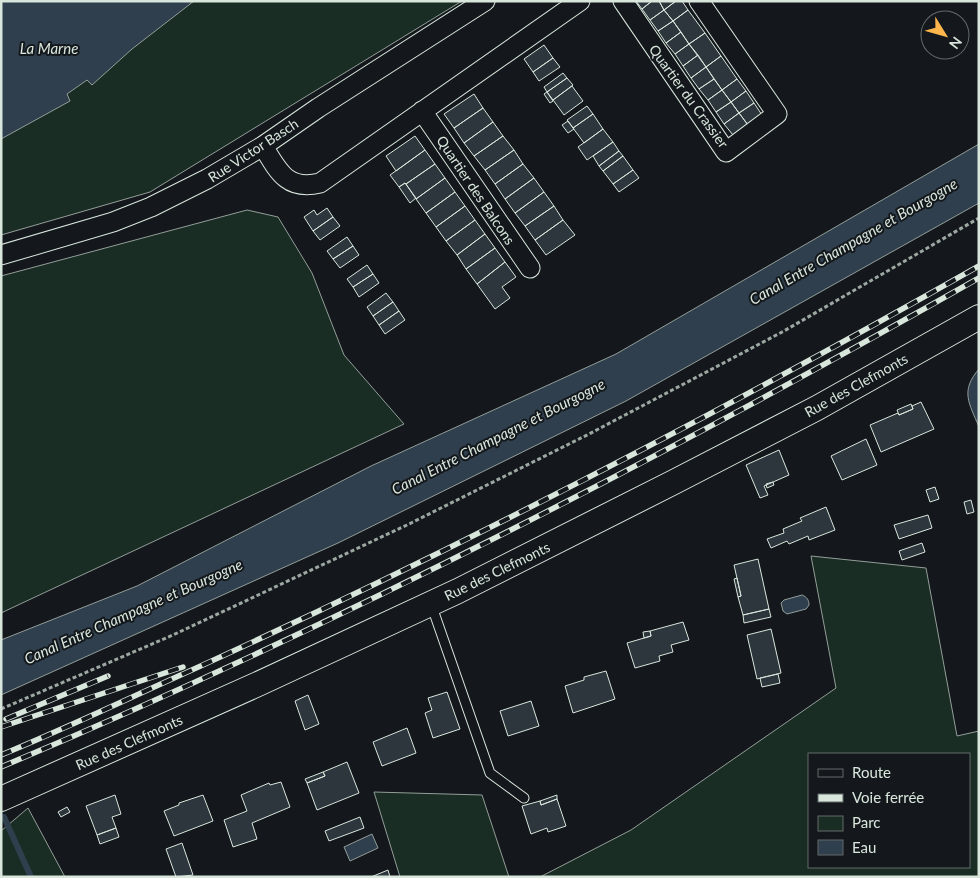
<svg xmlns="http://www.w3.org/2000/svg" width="980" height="878" viewBox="0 0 980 878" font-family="Lato,sans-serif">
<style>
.green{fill:#1a2d24;stroke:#939e99;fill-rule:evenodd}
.water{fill:#2f3f4d;stroke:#939e99}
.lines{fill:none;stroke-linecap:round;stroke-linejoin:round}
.stream{stroke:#2f3f4d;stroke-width:6}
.building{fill:#2c363c;stroke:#d8e6dc}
.service-casing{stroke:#d8e6dc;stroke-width:11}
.minor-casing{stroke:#d8e6dc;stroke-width:21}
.tertiary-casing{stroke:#d8e6dc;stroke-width:26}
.path{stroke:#9da8a2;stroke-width:3;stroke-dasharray:4 2.5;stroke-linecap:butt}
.service{stroke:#14181c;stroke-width:9}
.minor{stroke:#14181c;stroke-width:19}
.tertiary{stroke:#14181c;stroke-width:24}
.rail-casing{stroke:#d8e6dc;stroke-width:5.5}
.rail{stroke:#14181c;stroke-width:4;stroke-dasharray:11;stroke-linecap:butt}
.labels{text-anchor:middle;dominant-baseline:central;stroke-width:4;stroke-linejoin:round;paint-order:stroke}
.street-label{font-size:14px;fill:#d8e6dc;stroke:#14181c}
.water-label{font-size:15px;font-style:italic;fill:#d8e6dc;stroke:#14181c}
</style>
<rect width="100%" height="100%" fill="#14181c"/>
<path class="green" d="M144,1h318l-312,191 -149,43v-126z
M247,210l31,7 34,56 32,82 60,69 -403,189v-337z
M811,556l115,12 31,168 22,-5v146h-439l91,-47 205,-142zM809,754h160v113h-160z
M374,792l108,3 27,82h-109z
M28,808l37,69h-64v-46z"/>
<path class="water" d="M1,1h193l-62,48 -40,36 -5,-5 -20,14 3,7 -69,38z
M979,144v59l-353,198 -288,142 -337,152v-55l136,-54 234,-120 245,-112z
M979,369v58c-10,-24 -19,-36 0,-58z
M802,595c5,2 7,5 7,10l-3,4 -19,5 -4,-3 -2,-8 3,-3z
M372,834l6,14 -28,13 -6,-14z"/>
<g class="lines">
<path class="stream" d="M4,817l27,60"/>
</g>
<path class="building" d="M636,1h16l-10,8z
M652,1h7l5,9 -14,10 -8,-11z
M659,1h17l-12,9z
M676,1h6l6,9 -15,11 -9,-11z
M664,10l9,11 -15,10 -8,-11z
M688,10l17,23 -16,11 -16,-23z
M673,21l8,11 -15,11 -8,-12z
M681,32l8,12 -14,10 -9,-11z
M705,33l16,23 -15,11 -17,-23z
M689,44l9,11 -15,11 -8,-12z
M544,45l9,13 -20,14 -9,-13z
M698,55l8,12 -15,11 -8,-12z
M721,56l16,23 -15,11 -16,-23z
M553,58l7,9 -21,14 -6,-9z
M706,67l8,12 -15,10 -8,-11z
M563,73l4,5 -20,14 -3,-5z
M567,78l6,7 -20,15 -6,-8z
M714,79l8,11 -14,10 -9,-11z
M737,79l9,12 -15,11 -9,-12z
M572,86l11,15 -19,14 -11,-15z
M722,90l9,12 -15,10 -8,-12z
M746,91l8,12 -15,10 -8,-11z
M547,92l6,9 -3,2 -6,-9z
M474,94l9,14 -29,20 -10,-14z
M731,102l8,11 -15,11 -8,-12z
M754,103l8,12 -14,10 -9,-12z
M587,106l6,8 -20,14 -6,-8z
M483,108l10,14 -29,21 -10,-15z
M739,113l9,12 -15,10 -9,-11z
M593,114l10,15 -19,14 -11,-15z
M568,121l6,8 -6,4 -6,-8z
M493,122l10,14 -29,20 -10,-13z
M603,129l10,13 -26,18 -9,-13z
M415,136l10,14 -29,21 -10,-15z
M503,136l11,14 -29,20 -11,-14z
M613,142l6,9 -20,15 -6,-10z
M425,150l10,14 -29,20 -1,-1 -6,4 -9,-12z
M514,150l9,14 -28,20 -10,-14z
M619,151l4,5 -20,15 -4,-5z
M623,156l10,14 -20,14 -10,-13z
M435,164l10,14 -29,21 -10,-15z
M523,164l11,14 -29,21 -10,-15z
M633,170l6,8 -20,14 -6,-8z
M445,178l10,14 -29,21 -10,-14z
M534,178l10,14 -29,21 -10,-14z
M405,183l11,15 -6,5 -11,-16z
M455,192l10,14 -29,21 -10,-14z
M544,192l10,14 -29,20 -10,-13z
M465,206l10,14 -29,21 -10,-14z
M554,206l9,14 -28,20 -10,-14z
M327,208l6,9 -20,14 -9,-14 10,-7 3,5z
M333,217l7,9 -20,14 -7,-9z
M475,220l10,14 -28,21 -11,-14z
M563,220l12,15 -29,20 -11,-15z
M485,234l10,14 -29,21 -9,-14z
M347,237l6,9 -20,13 -6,-8z
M353,246l6,9 -19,13 -7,-9z
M495,248l10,14 -28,22 -11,-15z
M505,262l11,15 -14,10 8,11 -15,11 -18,-25z
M367,265l6,9 -20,13 -6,-8z
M373,274l6,9 -20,14 -6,-10z
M386,293l7,9 -20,14 -6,-9z
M393,302l6,9 -20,14 -6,-9z
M399,311l6,9 -20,14 -6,-9z
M921,402l13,27 -53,23 -11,-27 28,-12 1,2 14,-6 -1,-3z
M911,404l2,5 -14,6 -2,-5z
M866,439l11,26 -35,15 -11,-24z
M779,450l10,25 -25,11 4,9 -8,3 -14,-33z
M773,482l1,3 -7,3 -1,-4z
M935,487l4,12 -9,3 -4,-12z
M971,500l3,12 -7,2 -3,-12z
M826,507l9,23 -26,10 -1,-4 -19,8 -2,-3 -16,7 -4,-9 17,-6 -1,-4 19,-8 -2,-3z
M928,515l4,13 -33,11 -5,-14z
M922,543l3,9 -23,8 -3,-9z
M758,559l11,50 -26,6 -5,-18 3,-1 -7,-31z
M737,578l4,18 -3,1 -4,-18z
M769,609l2,8 -27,6 -1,-8z
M683,622l6,18 -18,5 2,7 -14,4 1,5 -25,7 -8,-25 24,-7 -1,-5z
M771,629l10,44 -24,6 -10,-44z
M650,631l1,5 -7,2 -1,-6z
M606,671l9,28 -42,14 -8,-27 19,-6v-3z
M778,674l2,9 -18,4 -2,-9z
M447,692l13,37 -27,9 -8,-25 7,-3 -4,-12z
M308,695l11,29 -14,6 -10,-29z
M531,701l8,25 -31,10 -8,-25z
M407,728l9,25 -34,13 -9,-24z
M347,762l12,31 -42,17 -10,-27 18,-7 -2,-4z
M323,772l2,4 -18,7 -2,-4z
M281,782l9,25 -38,16 5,16 -24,8 -9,-27 23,-9 -6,-16 28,-12 1,2z
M115,795l6,19 -9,3 4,11 -19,7 -11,-29z
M203,795l10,26 -39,15 -10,-25 15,-6v-2z
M557,795v4l-16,6 -1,-4z
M557,799l9,27 -18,6 -1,-4 -16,6 -9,-28 18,-5 1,4z
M67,807l3,5 -9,5 -3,-5z
M360,817l4,11 -35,13 -4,-10z
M116,828l3,9 -19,7 -3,-9z
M182,843l11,32 -17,2 -10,-28z
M388,870l2,7h-19z"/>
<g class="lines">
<g class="service-casing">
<path id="service" d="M431,604l59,169 34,25"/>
</g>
<g class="minor-casing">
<path id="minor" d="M623,1l103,151 51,-38 -78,-113
M422,111l108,157
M263,146c15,25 24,45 57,37l260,-182
M1,255l112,-33 38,-15 56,-28 56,-33 55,-38 167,-107"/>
</g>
<g class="tertiary-casing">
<path id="tertiary" d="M1,799l257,-115 200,-93 216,-109 143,-74 162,-91"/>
</g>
<path class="path" d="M1,709l172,-74 234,-110 182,-91 195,-103 195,-113"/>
<use href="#service" class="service"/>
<use href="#minor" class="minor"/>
<use href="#tertiary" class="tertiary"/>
<g class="rail-casing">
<path id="rail" d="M6,719l102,-43
M1,727l182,-60
M1,755c51,-21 101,-44 151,-67 283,-127 557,-269 827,-422
M1,767c336,-141 661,-309 978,-489"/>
</g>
<use href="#rail" class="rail"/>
</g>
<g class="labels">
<g class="street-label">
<text transform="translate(689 96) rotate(54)">Quartier du Crassier</text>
<text transform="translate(253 150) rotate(-33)">Rue Victor Basch</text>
<text transform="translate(476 190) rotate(56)">Quartier des Balcons</text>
<text transform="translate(856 385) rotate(-29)">Rue des Clefmonts</text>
<text transform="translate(497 571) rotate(-26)">Rue des Clefmonts</text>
<text transform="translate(129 742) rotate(-24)">Rue des Clefmonts</text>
</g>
<g class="water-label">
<text x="49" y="48">La Marne</text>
<text transform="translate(853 241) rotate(-30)">Canal Entre Champagne et Bourgogne</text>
<text transform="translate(498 436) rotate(-27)">Canal Entre Champagne et Bourgogne</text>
<text transform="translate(133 611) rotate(-24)">Canal Entre Champagne et Bourgogne</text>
</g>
</g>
<rect width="980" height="878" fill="none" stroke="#d8e6dc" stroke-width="5"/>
<rect x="808" y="753" width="162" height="115" fill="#14181c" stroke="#626a69"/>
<rect x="818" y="769" width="25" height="8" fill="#14181c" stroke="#626a69"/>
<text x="852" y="778" font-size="15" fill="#d8e6dc">Route</text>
<rect x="818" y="794" width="25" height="8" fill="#d8e6dc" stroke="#626a69"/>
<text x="852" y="803" font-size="15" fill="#d8e6dc">Voie ferrée</text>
<rect x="818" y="816" width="25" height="15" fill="#1a2d24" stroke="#626a69"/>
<text x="852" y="828" font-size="15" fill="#d8e6dc">Parc</text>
<rect x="818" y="840" width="25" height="15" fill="#2f3f4d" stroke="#626a69"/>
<text x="852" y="853" font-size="15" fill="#d8e6dc">Eau</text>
<g transform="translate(945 35) rotate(127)"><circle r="24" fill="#14181c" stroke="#626a69"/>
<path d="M0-4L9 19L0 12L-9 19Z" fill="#ffb74d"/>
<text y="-8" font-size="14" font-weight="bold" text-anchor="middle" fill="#d8e6dc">N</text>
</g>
</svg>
